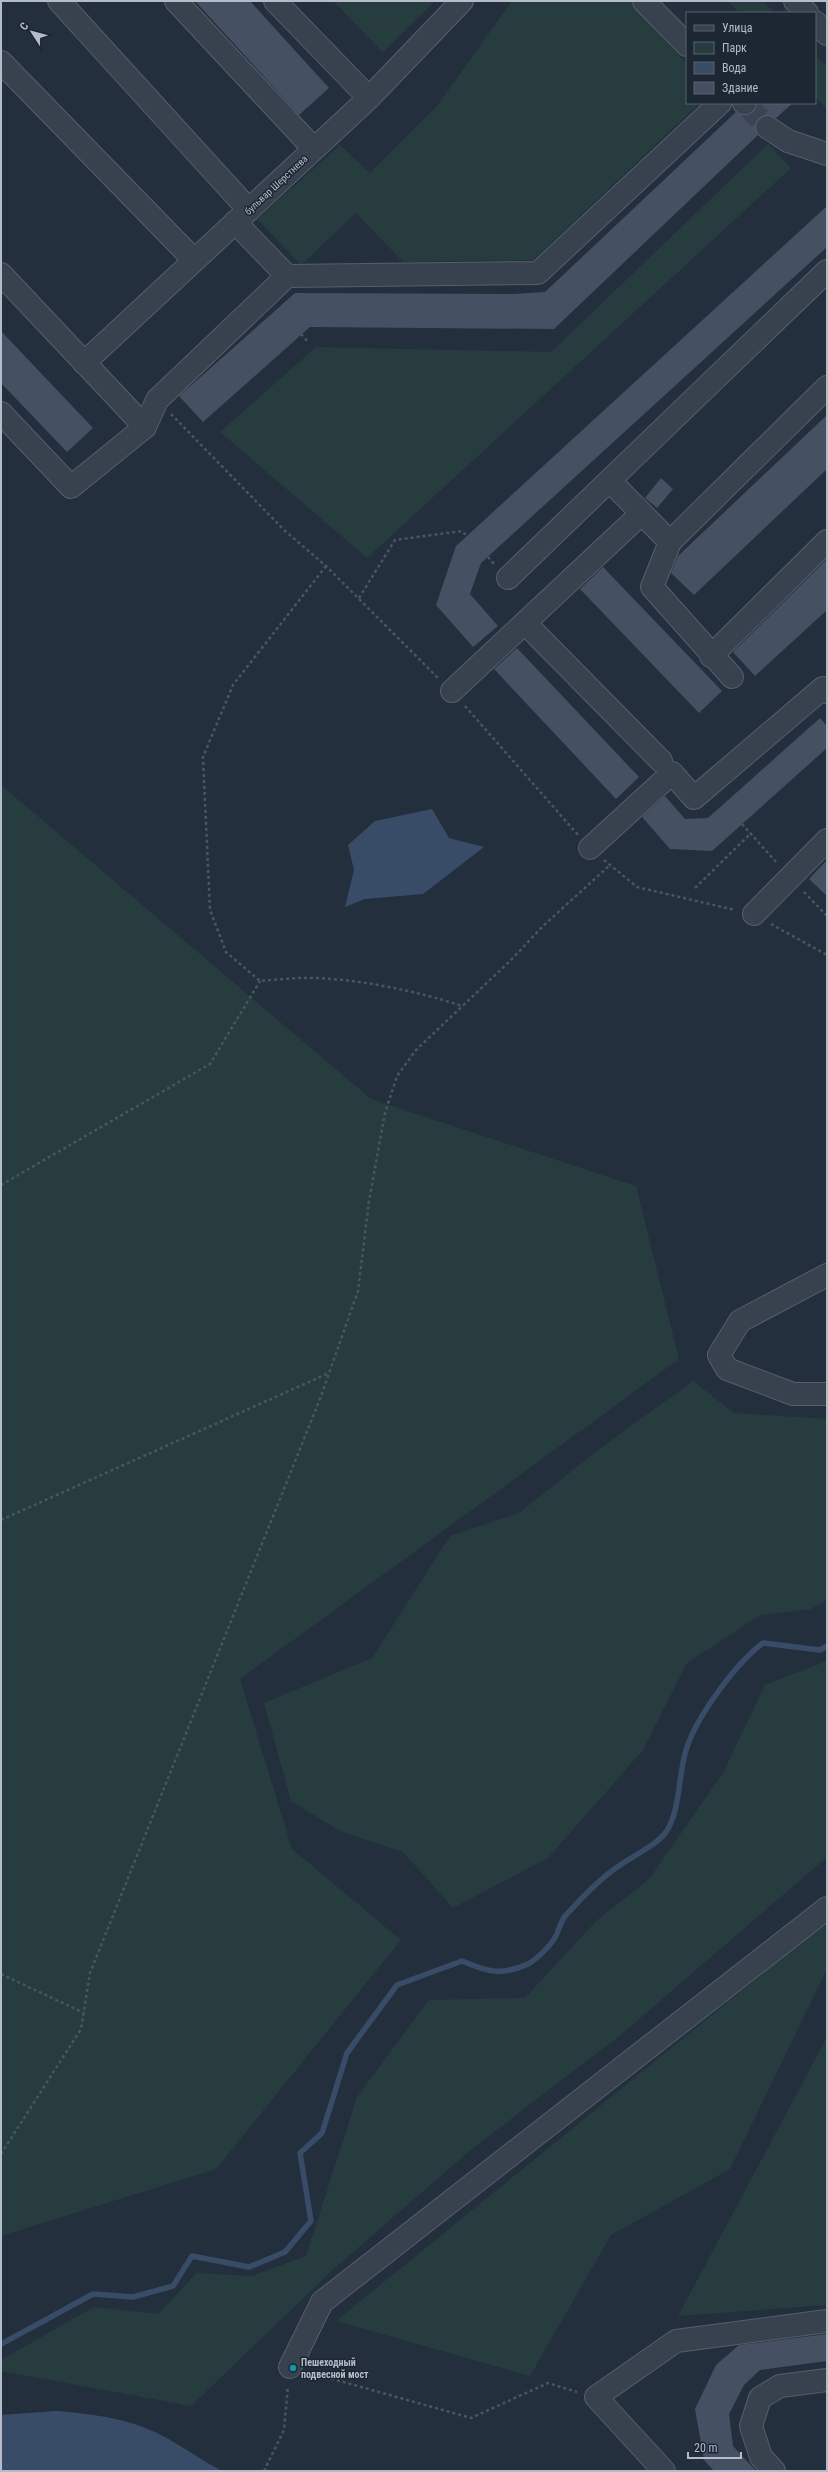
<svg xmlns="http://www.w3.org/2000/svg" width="828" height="2472" viewBox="0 0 828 2472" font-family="'Roboto Condensed',sans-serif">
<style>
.green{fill:#263c3f}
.water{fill:#394c67}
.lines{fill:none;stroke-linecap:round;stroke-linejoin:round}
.stream{stroke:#394c67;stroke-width:5.5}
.building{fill:#455162}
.minor-tunnel{stroke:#3a4453;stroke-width:22;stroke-dasharray:22 11;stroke-linecap:butt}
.minor-casing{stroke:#565f6c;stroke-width:24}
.path{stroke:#44595c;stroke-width:2.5;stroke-dasharray:3 3;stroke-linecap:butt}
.minor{stroke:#38414e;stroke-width:22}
.culture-dot{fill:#0f9aa8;stroke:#1d2633;stroke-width:1.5}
.labels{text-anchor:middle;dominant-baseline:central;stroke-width:3;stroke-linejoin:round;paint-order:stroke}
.street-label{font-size:10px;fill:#b4bcc9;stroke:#1d2633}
.poi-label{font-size:10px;font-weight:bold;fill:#b4bcc9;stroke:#1d2633;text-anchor:start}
</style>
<rect width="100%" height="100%" fill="#242f3e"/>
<path class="green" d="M333,1h102l-52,51z
M512,1h121l-2,2 56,61v39h13l-167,157 -130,2 -47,-49 -55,52 -44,-46 83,-74 30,28 67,-67z
M728,1h35l12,12h-36z
M815,55l12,12v42l-12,-13z
M768,144l23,24 -424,390 -147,-126 96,-85 235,5z
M1,785l370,314 265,87 43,173 -439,320 52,170 109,91 -185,229 -215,67z
M693,1381l41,32 93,6v181l-16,9 -51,6 -73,48 -44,87 -95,108 -95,50 -50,-56 -63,-21 -49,-30 -27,-98 108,-45 78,-122 69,-23 83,-66z
M827,1661v196l-204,176 -150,115 -136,118 -146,140 -190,-35v-11l93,-53 64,7 39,-41 55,3 54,-20 51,-159 72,-97 96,-2 71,-77 53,-42 74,-106 42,-88z
M827,1921v48l-97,200 -119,66 -81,141 -194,-55z
M827,2037v268l-149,11z"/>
<path class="water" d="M432,809l17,29 35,9 -61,47 -58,5 -20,8 9,-37 -6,-25 27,-24z
M56,2411c36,3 72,7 105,24 21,11 40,25 61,36h-221v-56z"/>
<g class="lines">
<path class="stream" d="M1,2344l92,-50 40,3 40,-11 19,-30 57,11 36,-15 26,-31 -11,-68 22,-20 25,-80 50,-68 65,-24c26,11 39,15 66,3 8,-4 22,-18 26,-25 5,-7 6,-18 12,-24 14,-15 29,-32 46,-44 14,-12 43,-24 54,-39 15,-22 12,-60 21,-85 11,-32 49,-84 76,-104l57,7 7,-4"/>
</g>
<path class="building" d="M195,1h55l79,87 -30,27z
M757,103h36l-17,15 -9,-3 -10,5 -2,7 3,8 -204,194 -244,-2 -107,95 -24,-26 116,-103 219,1 31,-2 191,-180 8,3 7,-1 5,-4z
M827,206v41l-346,316 -11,31 28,32 -25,21 -37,-42 20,-59z
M1,331l92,97 -26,24 -66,-69z
M827,415v54l-133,126 -23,-22 7,-17z
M661,478l12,11 -16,19 -12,-10z
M827,559v51l-72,66 -22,-24z
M603,567l119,124 -23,22 -119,-124z
M517,648l122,129 -23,22 -122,-130z
M820,718l7,8v22l-115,103 -42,-2 -28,-32 23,-21 20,23 23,-1z
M827,860v36l-18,-17z
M827,2334v27l-67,9 -16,15 -15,29 4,32 23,25h-42l-10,-11 -9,-51 21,-44 23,-20z"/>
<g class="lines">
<path class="minor-tunnel" d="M745,103l22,24"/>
<g class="minor-casing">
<path id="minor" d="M59,1l190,209
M176,1l138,148
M275,1l94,97
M644,1l43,44
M795,1l12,12
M815,22l12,12
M1,62l193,198
M744,103h1
M767,127l21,14 39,13
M235,222l52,54
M1,274l144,153 12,-27 130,-124 251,-3 182,-170
M84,363l285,-265 93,-97
M1,413l70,74 74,-60
M610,481l60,61 -18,45 80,90
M670,542l157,-155
M508,578l319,-307
M525,623l136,138
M711,656l116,-115
M452,691l189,-177
M590,848l82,-75 22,25 129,-110 4,4
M754,914l73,-74
M827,1275l-87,46 -21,34 8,14 66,25h34
M290,2367l32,-65 505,-394
M664,2471l-68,-74 80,-56 151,-20
M774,2471l-13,-14 -10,-31 9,-28 20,-12 47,-6"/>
</g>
<path class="path" d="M301,334l8,9
M171,414l113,116 42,36 112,112
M488,557l6,7
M326,566l-93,119 -30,72 7,153 16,42 34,29c14,-1 29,-3 43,-3 47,-1 115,13 159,28
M359,598l36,-58 67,-9 5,5
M465,706l113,129
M742,824l35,39
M604,860l33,27 98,23
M695,888l56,-55
M804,892l23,24
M771,924l56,31
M1,1185l209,-121 50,-83
M1,1520l328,-147
M1,1974l83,39
M1,2154l80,-125 9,-56 230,-574 38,-108 11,-90 16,-88 12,-37 19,-26 95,-90 32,-34 67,-61
M308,2372l163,46 77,-35 29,9
M264,2471l20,-41 4,-44"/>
<use href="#minor" class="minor"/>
</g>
<circle class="culture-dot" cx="293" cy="2368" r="4"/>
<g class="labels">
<g class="street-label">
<text transform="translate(276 185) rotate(-43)">бульвар Шерстнева</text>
</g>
<g class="poi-label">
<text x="301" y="2362">Пешеходный<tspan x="301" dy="12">подвесной мост</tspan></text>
</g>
</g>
<rect width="828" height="2472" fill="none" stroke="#b4bcc9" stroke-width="4"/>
<rect x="686" y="12" width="130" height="92" fill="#1d2633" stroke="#59626f"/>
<rect x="694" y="25" width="20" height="6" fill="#38414e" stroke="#59626f"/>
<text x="722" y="32" font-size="12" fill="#b4bcc9">Улица</text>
<rect x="694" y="42" width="20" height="12" fill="#263c3f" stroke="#59626f"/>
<text x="722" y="52" font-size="12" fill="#b4bcc9">Парк</text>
<rect x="694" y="62" width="20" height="12" fill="#394c67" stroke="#59626f"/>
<text x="722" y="72" font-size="12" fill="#b4bcc9">Вода</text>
<rect x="694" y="82" width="20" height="12" fill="#455162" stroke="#59626f"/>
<text x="722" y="92" font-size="12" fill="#b4bcc9">Здание</text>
<g transform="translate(32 32) rotate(306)" stroke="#1d2633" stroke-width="3" paint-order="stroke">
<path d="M0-3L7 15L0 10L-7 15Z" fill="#b4bcc9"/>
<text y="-6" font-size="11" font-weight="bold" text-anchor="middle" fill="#b4bcc9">С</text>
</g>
<path d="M688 2452v6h53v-6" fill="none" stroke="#b4bcc9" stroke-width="2"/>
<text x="694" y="2452" font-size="12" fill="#b4bcc9" stroke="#1d2633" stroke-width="3" paint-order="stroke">20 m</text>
</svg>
